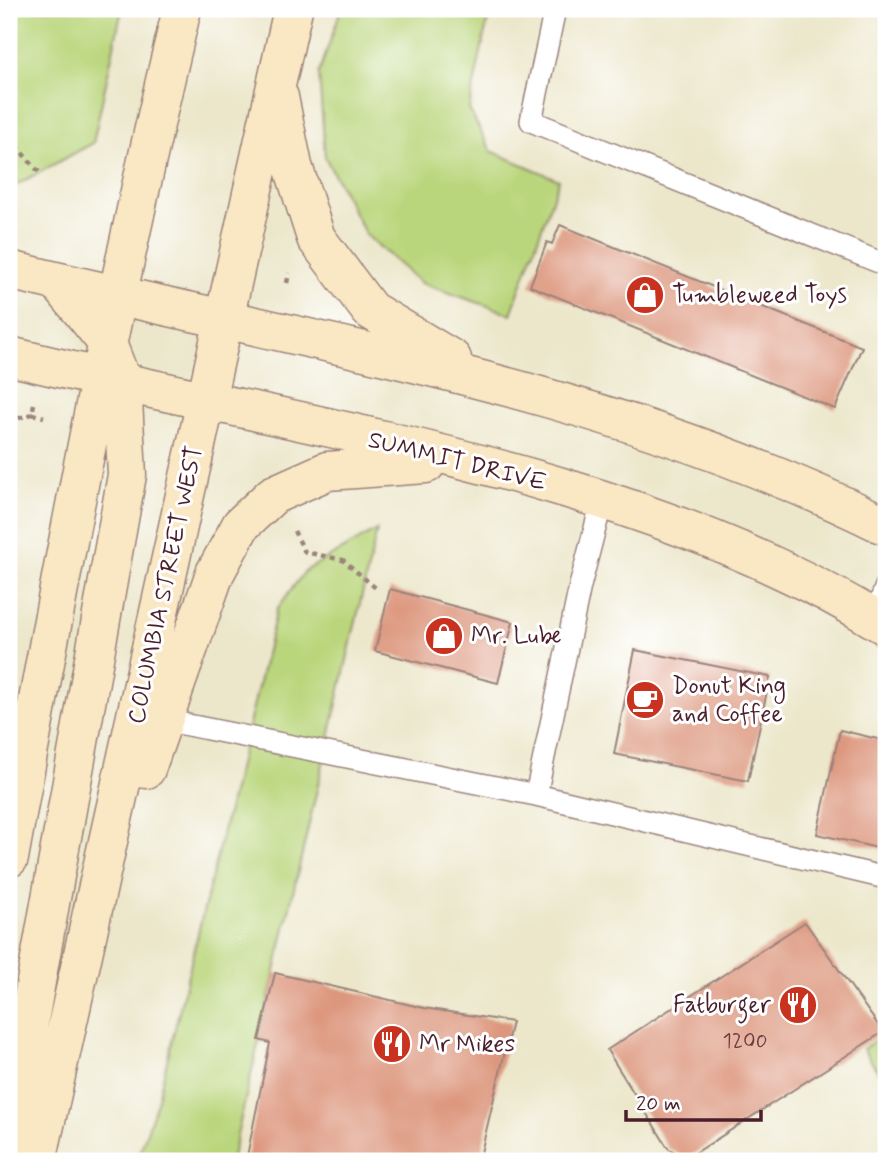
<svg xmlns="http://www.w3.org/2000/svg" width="895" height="1170" viewBox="0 0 895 1170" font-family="Mynerve,sans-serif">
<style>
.green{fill:#bad67c;stroke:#827a54;stroke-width:2}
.building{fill:#dd977e}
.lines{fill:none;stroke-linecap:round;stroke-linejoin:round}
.lane-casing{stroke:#9b837b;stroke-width:24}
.secondary-casing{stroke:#9b837b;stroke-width:41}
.path{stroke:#9b837b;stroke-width:4.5;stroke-dasharray:5 5;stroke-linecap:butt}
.lane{stroke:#fff;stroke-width:21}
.secondary{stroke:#fae7c3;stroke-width:38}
.labels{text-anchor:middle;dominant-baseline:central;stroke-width:6;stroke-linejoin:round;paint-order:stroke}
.number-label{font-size:21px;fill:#6f3d40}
.poi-label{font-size:24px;fill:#4a1f2b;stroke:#fff;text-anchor:start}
.street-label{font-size:24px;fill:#4a1f2b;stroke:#fff}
</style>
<rect width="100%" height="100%" fill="#fff"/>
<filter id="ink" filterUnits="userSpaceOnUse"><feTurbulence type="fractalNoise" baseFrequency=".0143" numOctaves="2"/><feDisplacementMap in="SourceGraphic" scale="14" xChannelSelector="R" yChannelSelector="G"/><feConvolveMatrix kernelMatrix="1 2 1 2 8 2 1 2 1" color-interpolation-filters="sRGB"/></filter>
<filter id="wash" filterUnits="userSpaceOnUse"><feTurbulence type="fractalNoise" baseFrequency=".00686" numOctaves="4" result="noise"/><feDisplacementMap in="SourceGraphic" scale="28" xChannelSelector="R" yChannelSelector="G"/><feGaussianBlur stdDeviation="1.57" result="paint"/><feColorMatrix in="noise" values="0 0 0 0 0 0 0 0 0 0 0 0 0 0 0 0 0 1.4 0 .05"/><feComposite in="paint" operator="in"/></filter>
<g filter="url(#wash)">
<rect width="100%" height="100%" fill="#ece7cb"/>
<path class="green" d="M9,9h113l-29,134 -84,46z
M341,9h149l-21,100 22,42 68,29 -48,134 -90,-31 -55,-48 -41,-78 -6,-83z
M377,530l-146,631h-94l20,-59 120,-493 28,-38z
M886,1033v51l-23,-35z"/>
<g id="blocks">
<path class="building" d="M560,225l302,122 -27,62 -305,-123 17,-44 5,2z
M390,589l123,33 -15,61 -123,-32z
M635,650l135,27 -22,104 -134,-27z
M840,730l46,11v109l-69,-16z
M805,922l78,110 -197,127 -18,-11 -61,-98z
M275,973l149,35 88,14 -33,139h-233l24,-118 -11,-3z"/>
</g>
</g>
<g filter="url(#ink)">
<use href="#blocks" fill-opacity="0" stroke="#9b837b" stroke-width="2"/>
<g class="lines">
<g class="lane-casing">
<path id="lane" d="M555,9l-24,112 355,144
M874,618l12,-32
M163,720l373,75 350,83
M536,795l44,-209 22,-85"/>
</g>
<g class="secondary-casing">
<path id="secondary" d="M279,97l14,69 23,72 54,72 82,49
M9,270c297,72 601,118 877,256
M9,356c286,71 624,113 877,270
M146,769l69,-196 26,-48 32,-30 54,-24 99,-7
M9,858c52,-286 105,-567 173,-849
M24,1161l-4,-90 107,-596 -5,-93 -16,-41 -48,-59
M37,1161l256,-1152"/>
</g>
<path class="path" d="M9,138l31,35
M287,283l2,-10
M34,404l-2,10 12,3
M9,421l23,-7
M294,531l11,21 38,8 35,30"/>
<use href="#lane" class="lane"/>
<use href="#secondary" class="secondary"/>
</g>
</g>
<defs>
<g id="shop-disc" transform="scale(2.0125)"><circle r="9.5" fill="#c8321e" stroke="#fff"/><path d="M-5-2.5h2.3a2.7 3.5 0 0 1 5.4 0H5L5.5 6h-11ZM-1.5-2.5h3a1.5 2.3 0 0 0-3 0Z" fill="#fff"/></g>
<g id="cafe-disc" transform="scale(2.0125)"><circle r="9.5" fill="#c8321e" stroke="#fff"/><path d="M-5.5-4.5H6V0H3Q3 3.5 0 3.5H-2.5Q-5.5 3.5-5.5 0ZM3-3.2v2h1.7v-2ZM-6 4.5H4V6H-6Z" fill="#fff"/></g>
<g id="restaurant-disc" transform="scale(2.0125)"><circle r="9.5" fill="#c8321e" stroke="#fff"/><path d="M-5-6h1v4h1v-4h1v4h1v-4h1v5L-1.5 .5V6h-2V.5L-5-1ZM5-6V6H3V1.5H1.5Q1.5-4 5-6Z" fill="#fff"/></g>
</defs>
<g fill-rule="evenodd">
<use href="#shop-disc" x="645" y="295"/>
<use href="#shop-disc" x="444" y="636"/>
<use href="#cafe-disc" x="645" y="700"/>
<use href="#restaurant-disc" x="798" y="1005"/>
<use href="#restaurant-disc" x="392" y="1044"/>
</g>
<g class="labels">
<g class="number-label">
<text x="745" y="1041">1200</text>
</g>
<g class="poi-label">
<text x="672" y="295">Tumbleweed Toys</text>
<text x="471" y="636">Mr. Lube</text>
<text x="672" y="686">Donut King<tspan x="672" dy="28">and Coffee</tspan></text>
<text x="771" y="1005" text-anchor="end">Fatburger</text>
<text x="419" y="1044">Mr Mikes</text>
</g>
<g class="street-label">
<text transform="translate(457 462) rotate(14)">SUMMIT DRIVE</text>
<text transform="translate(166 585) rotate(-78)">COLUMBIA STREET WEST</text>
</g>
</g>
<rect width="895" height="1170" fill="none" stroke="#fff" stroke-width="35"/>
<path d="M626 1110v10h135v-10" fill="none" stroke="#4a1f2b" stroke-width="3.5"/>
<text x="636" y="1110" font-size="21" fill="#4a1f2b" stroke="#ffffff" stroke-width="5" paint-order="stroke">20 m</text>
</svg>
